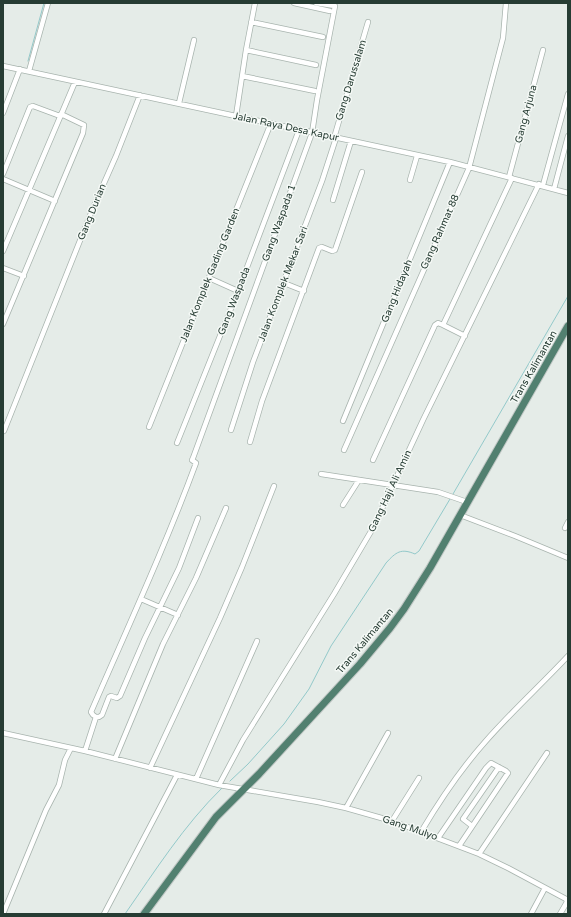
<svg xmlns="http://www.w3.org/2000/svg" width="571" height="917" viewBox="0 0 571 917" font-family="'Varela Round',sans-serif">
<style>
.lines{fill:none;stroke-linecap:round;stroke-linejoin:round}
.stream{stroke:#93c9ca;stroke-width:1}
.minor-casing{stroke:#a8b4ae;stroke-width:6}
.trunk-casing{stroke:#c2c8c6;stroke-width:9}
.minor{stroke:#fff;stroke-width:4.5}
.trunk{stroke:#528070;stroke-width:7}
.labels{text-anchor:middle;dominant-baseline:central;stroke-width:3;stroke-linejoin:round;paint-order:stroke}
.street-label{font-size:10px;fill:#263c33;stroke:#f5f9f6}
</style>
<rect width="100%" height="100%" fill="#e5ece8"/>
<g class="lines">
<path class="stream" d="M28,61l16,-58
M453,494l115,-198
M230,781l18,-17 36,-40 25,-35 22,-43 55,-83c10,-11 15,-15 29,-9l4,-3 31,-52
M125,914c30,-43 59,-89 97,-126"/>
<g class="minor-casing">
<path id="minor" d="M294,3l36,8
M251,22l72,15
M246,50l70,15
M3,66l447,96 118,31
M29,71l19,-68
M242,76l73,15
M179,103l15,-63
M3,113l17,-44
M236,116l10,-66 9,-47
M334,138l34,-116
M3,174l27,-67 3,-1 27,10
M509,177l34,-127
M3,179l52,22
M410,180l7,-24
M543,185l25,-91
M554,189l14,-53
M333,200l18,-59
M3,251l72,-169
M3,268l21,8
M209,278l29,13
M284,283l20,8
M3,324l80,-191 1,-8 -23,-11
M443,325l22,11
M343,421l107,-259
M149,427l122,-304
M3,430l1,1 89,-223 23,-52 24,-61
M231,430l22,-68 69,-181 14,-43
M250,442l12,-41 57,-153 3,-1 10,4 3,-1 27,-78
M177,443l61,-152 61,-161
M344,450l125,-282 34,-130 3,-35
M373,460l62,-135 3,-2 5,2 69,-147
M321,474l117,18 29,10
M343,505l16,-25
M460,515l55,21 53,22
M565,528l3,-6
M141,599l37,16
M96,717l-3,-2 -2,-3c36,-83 74,-165 105,-249l-4,-3 1,-2 119,-325 5,-33 18,-94 -19,-3
M96,717h3l3,-2 7,-18 2,-1 6,2 3,-2 25,-58 34,-70 19,-50
M3,733l82,18 134,34 99,17 28,6 46,13 87,33 29,14 58,31 1,3 -7,12
M85,751l11,-34
M115,759l48,-115 33,-66 30,-70
M150,768l70,-150 22,-51 32,-81
M196,779l61,-138
M219,785l24,-45 91,-146 39,-66 50,-108 116,-236
M346,808l42,-75
M392,821l27,-43
M472,826l-9,-7 36,-52
M421,832c19,-32 39,-62 64,-90 26,-30 56,-57 83,-86
M438,838l48,-70 5,-5 15,8 2,2 -49,73
M479,854l68,-101
M3,914l43,-104 13,-25 6,-25 6,-12
M104,914l73,-139
M531,914l14,-26"/>
</g>
<g class="trunk-casing">
<path id="trunk" d="M144,914l72,-97 43,-43 101,-110 30,-36 14,-19 26,-41 138,-242"/>
</g>
<use href="#minor" class="minor"/>
<use href="#trunk" class="trunk"/>
</g>
<g class="labels">
<g class="street-label">
<text transform="translate(351 80) rotate(-73)">Gang Darussalam</text>
<text transform="translate(526 114) rotate(-75)">Gang Arjuna</text>
<text transform="translate(286 127) rotate(12)">Jalan Raya Desa Kapur</text>
<text transform="translate(92 212) rotate(-68)">Gang Durian</text>
<text transform="translate(279 223) rotate(-70)">Gang Waspada 1</text>
<text transform="translate(440 232) rotate(-66)">Gang Rahmat 88</text>
<text transform="translate(210 275) rotate(-68)">Jalan Komplek Gading Garden</text>
<text transform="translate(283 284) rotate(-69)">Jalan Komplek Mekar Sari</text>
<text transform="translate(397 291) rotate(-68)">Gang Hidayah</text>
<text transform="translate(234 301) rotate(-69)">Gang Waspada</text>
<text transform="translate(534 367) rotate(-60)">Trans Kalimantan</text>
<text transform="translate(390 491) rotate(-65)">Gang Haji Ali Amin</text>
<text transform="translate(365 641) rotate(-50)">Trans Kalimantan</text>
<text transform="translate(410 828) rotate(19)">Gang Mulyo</text>
</g>
</g>
<rect width="571" height="917" fill="none" stroke="#263c33" stroke-width="8"/>
</svg>
